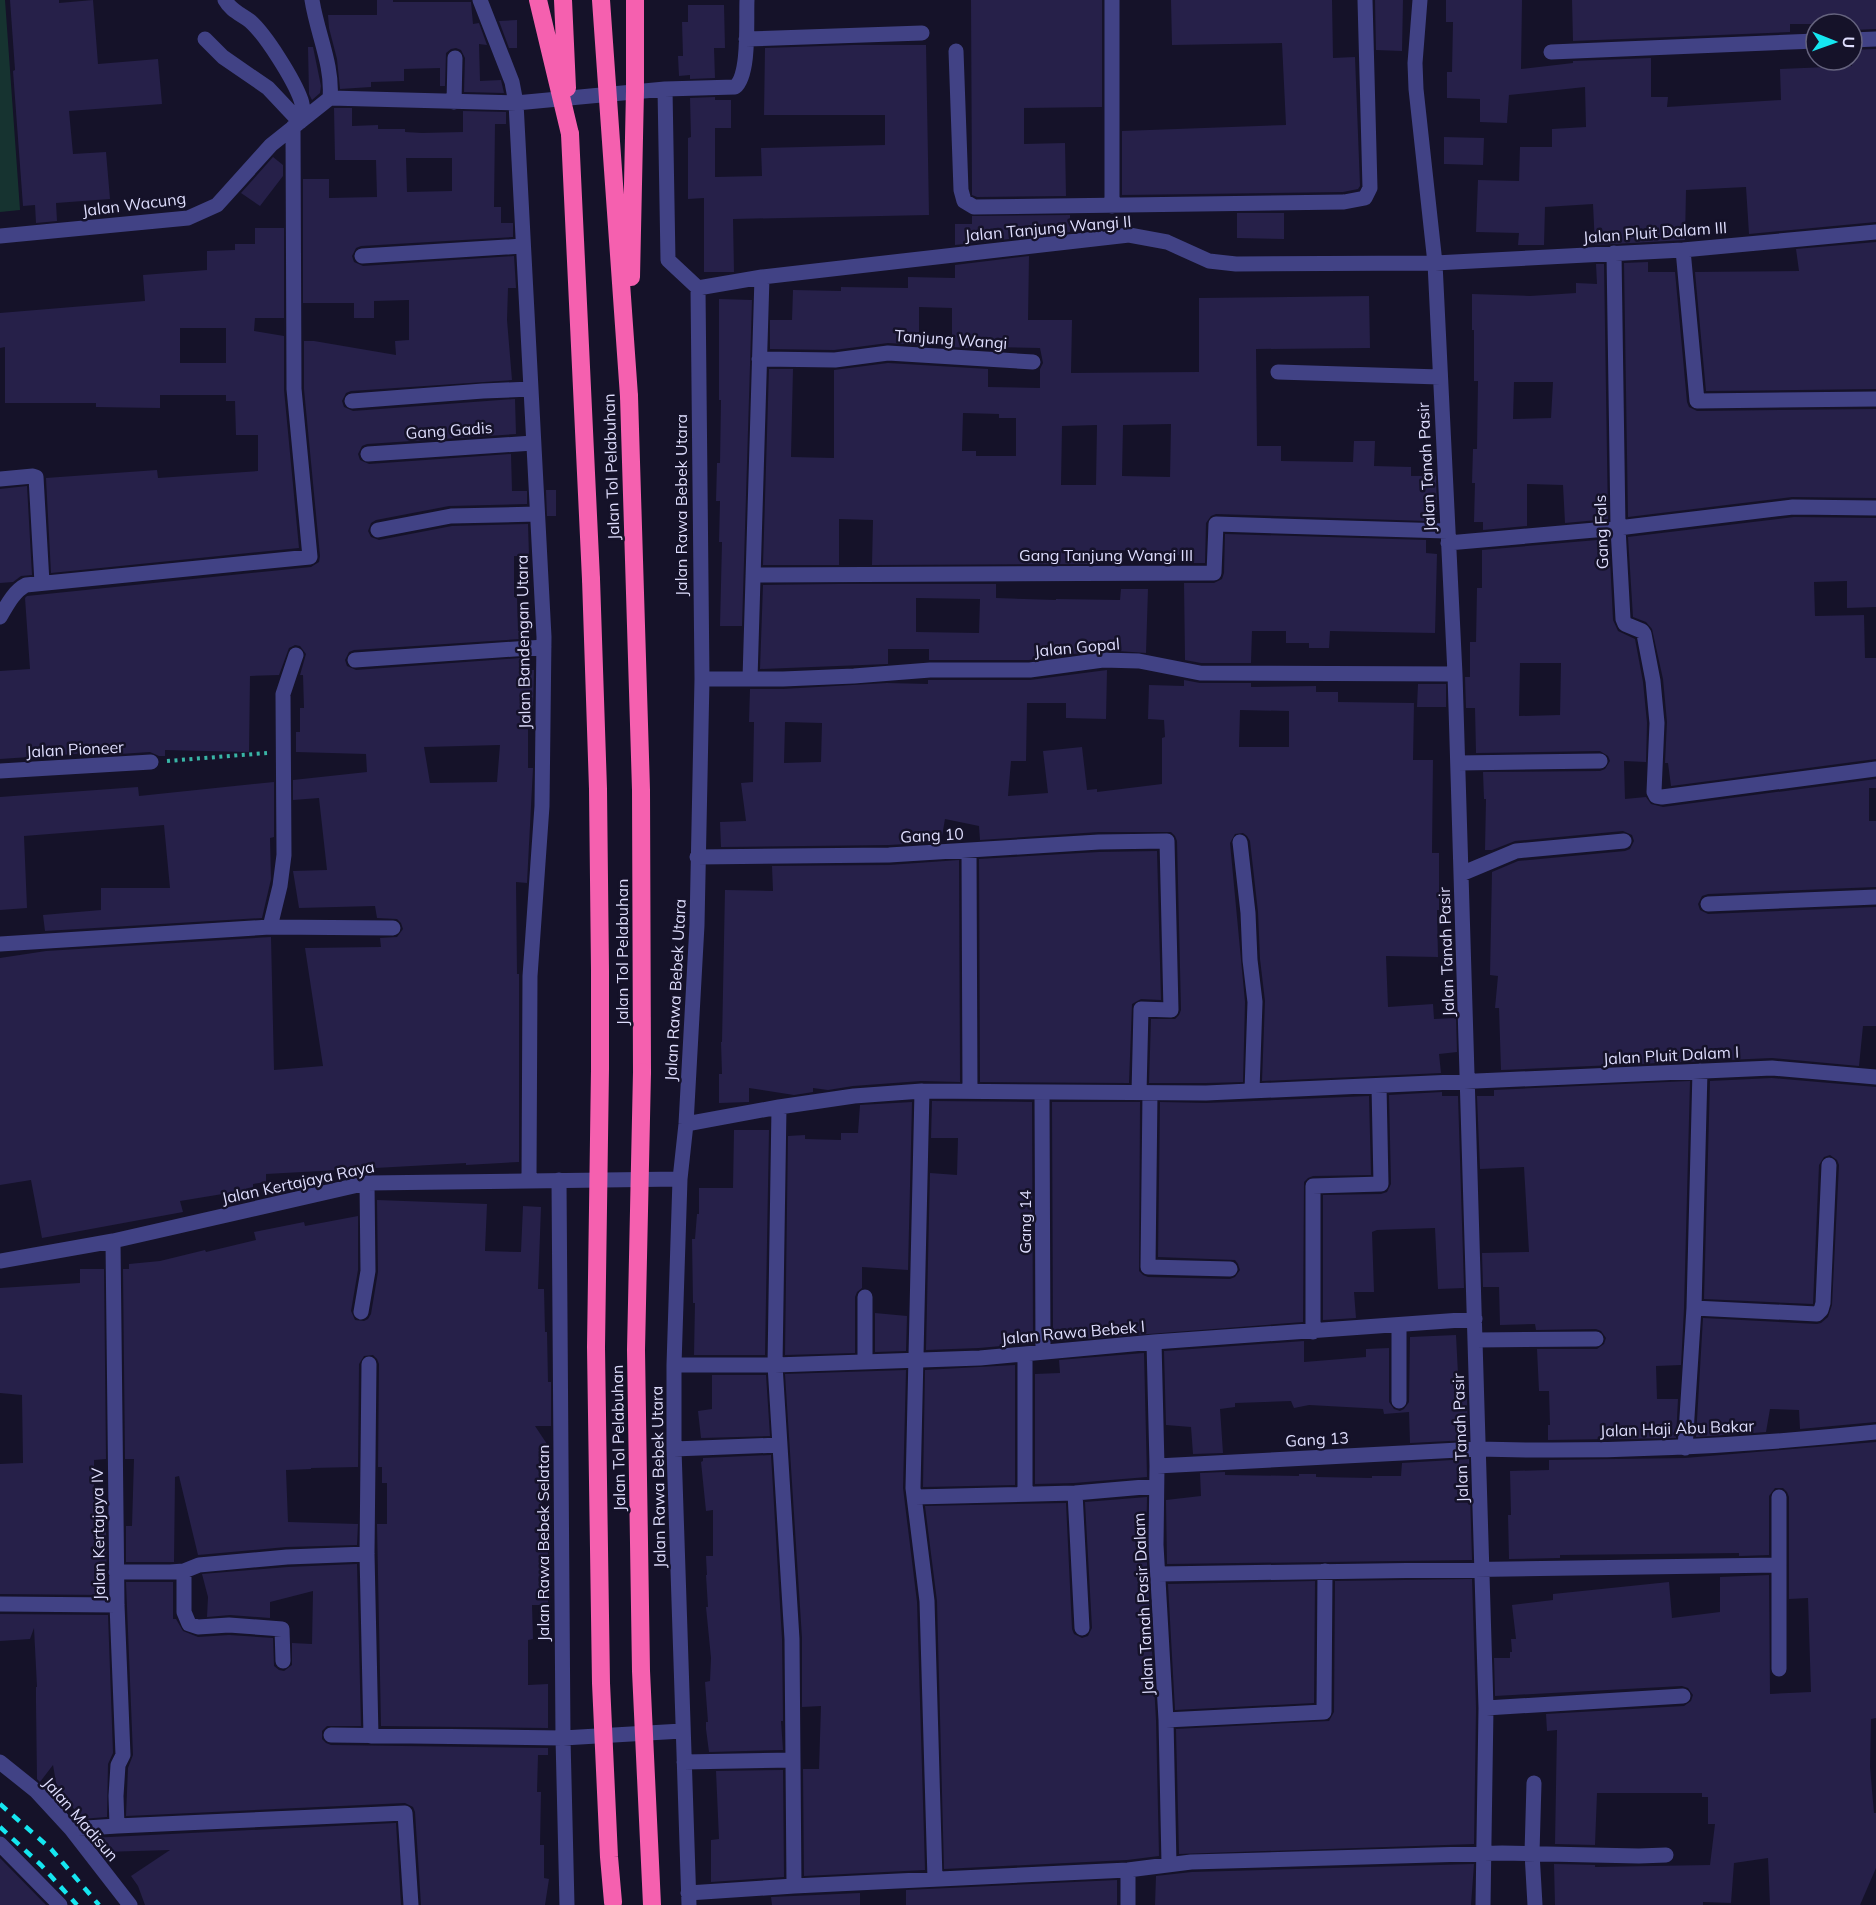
<svg xmlns="http://www.w3.org/2000/svg" width="1876" height="1905" viewBox="0 0 1876 1905" font-family="Mulish,sans-serif">
<style>
.green{fill:#163330}
.building{fill:#262049;fill-rule:evenodd}
.lines{fill:none;stroke-linecap:round;stroke-linejoin:round}
.path{stroke:#39b5a6;stroke-width:4;stroke-dasharray:3 4.5;stroke-linecap:butt}
.minor{stroke:#414285;stroke-width:15}
.highway{stroke:#f560af;stroke-width:18}
.rail{stroke:#15e6f0;stroke-width:4.5;stroke-dasharray:9 8;stroke-linecap:butt}
.highway-bridge{stroke:#f560af;stroke-width:18}
.labels{text-anchor:middle;dominant-baseline:central;stroke-width:5;stroke-linejoin:round;paint-order:stroke}
.street-label{font-size:16px;fill:#deddfd;stroke:#151229}
</style>
<rect width="100%" height="100%" fill="#151229"/>
<path class="green" d="M0,0h5l15,210 -20,2z"/>
<path class="building" d="M10,0h49v3l34,-3 5,64 60,-5 4,45 -93,7 4,43 33,-2 4,47 -54,4 1,18 -21,2 -1,-18 -12,1 -10,-135 2,-1z
M377,0h16v2h78l2,22 6,-1 8,22 -8,-1 1,37 21,-1 3,13 -40,-1 1,-34 -4,-8 -5,-2 -5,1 -5,4 -1,33h-5v-18l-36,1v12l-33,1v5l-31,2 -3,-30 -8,-31 -1,-13h49z
M971,0h131v107l-78,1v36l41,-1 1,53 -89,1 -5,-2z
M1171,0h161l1,58 22,-1 5,129 -2,3 -15,3 -221,3v-64l164,-6 -4,-82 -110,2z
M1375,0h28l-1,51 -26,-1z
M1446,0h76l-1,69 52,-6v-2l78,-3v39h17l-1,10 114,-7 -1,-31 72,-3v-16l24,-1v173l-127,12 -3,-47 -60,3 -1,50 -90,5 -2,-41 -48,3 -1,38h-26l1,-12 -43,-1 2,-52 41,1 1,-34h32v-18l34,-2 -1,-40 -76,8 -2,28 -27,-1v-23l-33,-1v-26h5l1,-50h-7z
M1572,0h304v29l-24,1v-6h-62v8l-217,9z
M688,5h36l1,43h-11l1,30 -25,1v-4l-11,1 -1,-20h5l-1,-34h6z
M517,20v28h-8l-10,-27z
M853,45h73l3,170 -196,4 1,53h-30v-74l-16,1v-61l3,-1 -1,-39 25,-1v3h16v28h-16v49l47,-1 -1,-28 124,-3v-30h-121l1,-67z
M308,47h5l8,39 -1,7 -8,7 -3,-6z
M334,108h18v18l26,-1v4h27v3l17,1 41,-1v-21l43,1v12h-11l-1,83h7v16h12v14l-152,9 -5,2 -4,8 2,6 9,4 151,-10 2,32h-8l-1,32 5,60 -161,11 -5,2 -4,8 2,6 9,4 162,-12 1,35 -149,10 -5,2 -4,8 2,6 9,4 142,-10 1,37h15v13l-78,2 -73,14 -5,3 -3,8 3,6 8,3 73,-14 76,-2 1,32h-15v41h3l1,34h2v8l-166,11 -5,2 -4,8 2,6 9,4 164,-12v12h14l-1,36h-5v62h5l-6,115 -11,-1 1,92h2v188l-53,3v-2l-200,11v8l-13,2v5l-73,12 3,11 -141,26 -11,-58 -31,5v-227l46,-7 225,-14 3,133 49,-4 -18,-118 76,-1 -1,-9 17,-1 6,-8 -2,-6 -4,-4 -20,-1 -2,-12 -76,2 -6,-37 34,-1 -8,-72 -26,2v-20l74,-8 -1,-18 -70,-2v-20h4v-24h4l-1,-33h-3l6,-21 -6,-8 -5,-1 -6,3 -10,27 -29,1 -1,76 -84,-2v6h-6l-9,-4 -61,4v-3l-89,6v-88l30,-2 -5,-71 2,-2 284,-29 8,-5 1,-6 -16,-167v-48h10l82,14 -1,-14 14,-1v-40l-35,1v17h-20v-15h-51v-124h26v19l48,-1 -1,-37h-41zM406,158h46v33l-45,1zM500,745l-3,37 -67,1 -6,-36z
M1444,137l40,1 -1,27 -39,-1z
M273,157l10,8v11l-23,30 -19,-13z
M1237,213h47v26l-47,-1z
M1070,215v17l-115,13v-21h17v-8z
M255,228h29v90h-29l-1,13 30,5v54l15,158 -248,25 -5,-95 111,-8 1,8 100,-7v-36h-22l-1,-34h-9v-6h-66v13l-64,-1v-4h-91v-56l-5,1v-35l145,-12 -2,-26 64,-5v-19l28,-1v-6h20zM180,328h46v35h-46z
M1876,242v147l-170,2 -11,-119 104,-1 -3,-22z
M1029,256l-1,64h44l-1,53 128,-1v-74l170,-2 1,52 -114,1 1,97h24v15l72,1 1,-21h21l-1,25 37,1v9h25l1,36h-11v9l-210,-7 -5,2 -5,7 -1,40h-20v-8h-22v-4l-66,-1v14l-225,1 1,-45 -34,-1v46h-76l6,-196h24l-2,88 43,1v-88l54,-7 100,6v18l52,1v-19l3,-6 -3,-15 -52,-1v2l-36,-2v-39l-33,-1v38l-31,-2 -54,7 -64,-1v-29h22l1,-30 48,1v-4l67,1v-11l47,1v-13zM963,413l36,1v4h17v38h-40v-5h-14zM1171,424l-1,53 -48,-1 1,-51zM1097,425l-1,60h-35l1,-59z
M1648,262v10h27l12,130 2,5 8,4 179,-2v89l-84,-1 -164,20 -4,-254z
M1596,264h8l4,255 -43,4 -2,-38 -36,-1v42l-44,4v-8h-9l1,-39h-3l1,-34h4l1,-68h-4v-51h-2v-36l58,2 46,-3v-10l21,1zM1514,382h39l-2,36 -38,1z
M719,299l33,1 -10,326h-22l2,-84h-3l1,-41h-4l1,-38h3l1,-63h-2z
M27,486l5,89 -11,1 -8,6 -13,1v-94z
M546,490h10v26h-9z
M1794,517l82,1v89l-29,1v-27l-33,1 1,34 49,-1 1,43h11v101l-205,27 -3,-23h-3l2,-41 -4,-43 -11,-50 -6,-7 -13,-5 -5,-80z
M1225,534l201,6v13l11,1 -2,79 -105,-2 -1,17h-20v-5h-23v-12h-34l-1,32h-50l-16,-3 -1,-77h30l8,-4 2,-6z
M1609,539l4,81 5,11 17,8 8,43 4,41 -1,39 -22,-1 1,38 21,-2 5,7 12,3 213,-28v9h-7v33h7v66l-168,7 -6,2 -4,8 2,6 8,4 168,-7v119h-13l-4,40 -87,-8 -271,12 -2,-62h-4l3,-32 -8,-1 2,-103 26,-11 107,-10 5,-2 4,-8 -2,-6 -9,-4 -108,10 -23,9h-7l1,-51h-2l-1,-27 117,-1 5,-2 5,-8 -2,-5 -8,-5 -124,2 -1,-45h-9l-1,-31h5v-35h6l1,-54h5v-38zM1520,663h41l-1,52 -41,1z
M838,584h158v14l60,2v-1l64,1 1,-11h27l-2,64 -43,-3 -74,10h-100v-11h-41v15l-128,5 3,-84zM916,598l64,1 -1,34 -63,-1z
M1107,670l-1,49 -40,-1v-15h-39l-1,58h-15l-3,35 40,-3 -5,-42 39,-4 5,43 10,-1v3l65,-8v-46l3,-1 -1,-17 -16,-1 1,-34 35,1v-6l16,3h51v4l65,-1v6h22v10l76,1 -1,57h20l-1,93h7v57h-2l1,47 -52,-1 2,51 45,-3 1,15 22,-1 1,34 -18,2 2,19 -179,8 3,-80 -5,-42 -2,-47 -8,-71 -3,-5 -4,-3 -8,1 -5,9 15,159 -2,80 -37,1h-57l2,-64h24l4,-4 2,-5 -4,-169 -2,-5 -4,-4h-72l-119,8 -1,-14 -34,-7 -4,23 -52,3 -168,2 -1,-25 26,-1 -5,-38 12,-1 1,-60h-5l1,-33h33l104,-6 41,1v-4h102zM1240,710l49,1v36h-50zM785,722l37,1 -1,39 -37,1z
M1418,684h28v23h-29z
M274,782v55l-4,1 1,41 -9,39 -217,13 -2,-16 58,-5v-22h69l-6,-63 -140,11 3,72 -27,2v-113l138,-10 1,9z
M1157,851l4,149 -20,-1 -9,5 -3,79 -149,-1 -1,-223 120,-7z
M959,860l1,222 -39,-1 -68,5 -25,4 -15,-2v4l-19,3 -45,-7v14l-30,1v-29h3l-1,-32h1l3,-152 48,1 -1,-25 117,-1z
M1772,1078l104,9v335l-76,7 -1,-19 -29,-1 -4,23 -70,5 7,-119 114,6 4,-1 7,-6 4,-12 7,-140 -2,-5 -7,-5 -6,2 -5,8 -6,139 -109,-5 6,-218z
M1690,1081l-6,227 -3,57 -25,1 1,33h21l-2,39 -128,2v-15h2l-1,-34h-10l-2,-42h60l7,-5 2,-6 -5,-7 -5,-2 -60,1 -1,-6 -35,1 -1,-38h-16l-1,-34 47,-1 -5,-85 -44,2 -3,-73h17v-6z
M1442,1092v4h16l6,192 -26,1 -3,-61 -58,2 -5,2 2,60h-20l2,26 -33,2v-125l58,-1 6,-2 4,-8 -2,-89z
M1369,1096l2,79 -58,1 -5,2 -4,4 -1,140 -245,19 -1,-4 -4,1 -1,-236h88l-1,169 4,4 5,2 82,2 5,-2 5,-7 -2,-6 -3,-4 -77,-3 2,-155 46,1z
M932,1101l100,1 1,237 -9,1v4l-45,4 -53,2 4,-177 27,2 1,-37h-27z
M912,1102l-4,168 -46,-3v21l-5,4 -2,5v56l-70,2 3,-219 17,-1v4l36,1v-7h17l2,-28z
M734,1130h35l-4,225h-71l1,-52h-2l-1,-64h3l2,-25h2v-26h34z
M377,1200l110,4 -2,47 36,1 2,-46 18,1 -3,82h6l1,43h2l1,50h3v44h-16l16,24v6l-10,16 1,68 6,-1v66h-16l1,34 -5,1v45l20,-1v44l-167,-2 -4,-202h10v-41h-5v-16h-4l1,-103 -2,-5 -4,-4 -9,1 -5,8 -1,103 -47,1v1l-25,1 2,52 70,2 -1,21 -71,2 -88,8 -19,-79 -4,1 -1,85h-48v-36h6l2,-67h-9l-2,-190h6v-5l31,-3 45,-11 1,2 50,-12 -2,-8 50,-10 1,4 53,-10v54l-7,41 4,9 9,1 4,-2 3,-5 7,-42z
M80,1269h24l2,190 -12,1v41l1,25h11l1,69 -107,-1v-130l23,-1 -1,-68 -22,-2v-105l80,-5z
M875,1313l32,3 -1,35 -31,1z
M1456,1335l2,39h4v23l5,1 1,42 -58,3 -1,-31 -25,2 -1,-5 -74,-4 -15,3 -3,-7 -56,2v4l-15,2 3,44 -30,1 -2,-27 -25,-2 -2,-74 140,-10v21l62,-5v-8l23,-1v54l5,7 6,2 4,-2 5,-7 1,-65z
M1144,1353l3,124 -73,6 -39,1v-110l25,-1 -1,-13z
M1015,1365v120l-92,2 2,-117z
M906,1370l-3,118 14,114 8,268 -121,6 -1,-107h16l2,-63 -19,1v-69l-17,-264z
M712,1375h54l4,61 -69,2 -3,-27 14,-2z
M1876,1442v276l-5,1 -1,48 4,46h2v55l-16,37h-90l-2,-47 -34,5 -3,40 -28,-1v3h-148l-1,-41 41,1v2l115,-2 5,-41h-7v-27h-6v-4h-105l-2,52 -40,-1 2,-114 -10,1 -1,-17 138,-8 7,-5 2,-6 -5,-7 -6,-2 -187,10 -1,-38h16v-6h2l-1,-13h5l-4,-34 41,-5v-6l116,-12 3,36 48,-6v-35l49,-2 1,119 41,-2 -3,-94 -19,1v-102l-2,-5 -4,-4h-8l-6,8v59l-30,1v-3l-179,2v3l-51,1 -1,-44h3l-1,-44 39,-1v-10l136,-2z
M771,1455l11,184 1,82h-2l2,29 -74,2 -3,-23v-7h2l-3,-40 5,-1 1,-23 -5,-51h2l-2,-32h1l-1,-19h7v-46l-7,1 -5,-49 2,-1v-3z
M1469,1459l3,101 -305,4 -1,-64 35,-4 -1,-23 25,-1v3l74,1v-2h17v3l56,1v-2h29l1,-13z
M1147,1497l-1,49 10,174 3,136 -32,4 -183,9 -7,-268 -12,-95 141,-3 6,126 2,5 8,4 6,-2 4,-8 -7,-126z
M357,1564l4,162h-34l-5,5v8l4,4 5,2 217,3v7h-10l-1,37h4l-1,53h4v33l5,1 -4,26h-124l-6,-93 -2,-5 -8,-4 -279,13 2,-48 5,-13 -7,-173h47v37h3l7,12 15,6 31,-2 44,3 1,28 5,4 5,1 8,-6v-22l20,1 1,-53 -43,11v16l-40,-3 -23,2 1,-20 -6,-23 86,-7z
M1472,1579l4,129 -2,136 -295,10 -3,-125 153,-8 5,-9 1,-131z
M1315,1581l-1,122 -139,7 -7,-126z
M0,1614l108,1 5,138 -5,11 -1,53 -26,2 -14,-20 -8,1 -6,-35 -13,17 -3,-3 -1,-76v-16h1l-3,-59 -4,11 -30,2z
M783,1770l1,107 -73,5v-42l8,-1 -3,-68z
M396,1823l5,82h-256l-7,-19 -7,-10 39,-26 -68,2 -12,-14z
M0,1858l46,47h-46z
M1474,1864l-3,41h-316l1,-29 36,-4z
M1117,1880v25h-211v-15z
M860,1893v12h-88l-1,-8z"/>
<g class="lines">
<path class="path" d="M167,761l100,-8"/>
<path class="minor" d="M225,0c6,11 16,14 25,21 16,14 44,59 51,79 2,6 2,13 3,18
M312,0c5,33 21,65 18,98
M480,0l32,82 4,21 28,534 -2,169 -12,170 -1,203
M1112,0v206
M1420,0l-5,63 1,26 19,174 20,411 31,1034 -3,197
M205,39l18,18 45,31 32,34
M746,39l176,-6
M1852,40l24,-1
M956,51l5,139 3,11 10,6 370,-5 21,-4 5,-10 -5,-188
M1551,52l265,-11
M665,89l3,171 30,28 4,391 -5,246 -11,199 -6,55 -6,186v84l15,456
M454,102l1,-44
M0,236l188,-18 29,-13 54,-60 59,-47 186,5 149,-14 70,-2c15,-12 11,-67 12,-87
M1683,250l14,151 179,-2
M1614,253l4,275 5,91 2,5 17,7 2,3 9,47 4,42 -3,69 2,4 6,1 214,-28
M362,256l161,-10
M698,288l64,-11 367,-42 38,7 42,19 27,3 199,-1 248,-13 193,-18
M759,359l76,1 53,-7 145,9
M1278,372l162,5
M352,401l131,-10 48,-2
M368,454l165,-11
M0,479l33,-3 3,1 6,106
M378,530l73,-14 86,-2
M1448,543l170,-15 175,-21 83,1
M753,575l461,-2 2,-49 231,7
M0,617c7,-12 14,-26 26,-32l284,-28 -16,-168 -1,-262
M355,660l189,-13
M702,679h81l71,-3 76,-6h100l73,-10 36,1 61,12 255,1
M750,679l12,-402
M1458,763l142,-2
M0,771l151,-9
M1240,842l8,71 2,47 5,42 -3,89
M969,851l1,240
M697,857l192,-2 210,-13 68,-1 4,169 -30,-1 -2,84
M1461,874l55,-23 108,-10
M1708,904l168,-7
M270,927l10,-41 4,-31 -1,-161 13,-39
M0,944l270,-17 123,1
M922,1091l-9,397 14,113 8,278
M1042,1092l1,260
M1150,1093l-2,174 82,2
M779,1107l-4,258 17,274 2,247
M686,1124l93,-17 75,-11 68,-5 284,2 566,-25 104,9
M559,1180l4,558 4,167
M113,1241l4,364 6,150 -5,10 -2,31 1,30
M0,1261l113,-20 254,-58 313,-4
M865,1297v65
M1694,1308l123,6 4,-4 2,-7 6,-138
M361,1312l7,-41 -1,-88
M1313,1332v-146l68,-2 -2,-98
M1475,1340l121,-1
M1154,1342l3,124 -1,79 10,175 3,144
M1025,1354v140
M369,1364l-2,190 4,182
M674,1365h101l205,-7 174,-16 321,-23
M1399,1401v-76
M1685,1448l9,-140 6,-237
M674,1449l106,-4
M1157,1466l321,-17c133,4 266,-3 398,-17
M1075,1493l7,135
M915,1497l160,-4 81,-7
M184,1571v41l5,12 9,3 31,-2 53,4 1,32
M116,1572h54l14,-1 15,-6 88,-8 80,-3
M1158,1574l621,-9
M0,1604l117,1
M1779,1669v-172
M1486,1708l197,-12
M1166,1720l158,-8 1,-141
M331,1735l232,3 119,-7
M0,1762l36,29 35,38 59,76
M684,1762l109,-2
M1534,1783l-2,70 3,52
M71,1829l46,-3 288,-13 6,92
M0,1844l60,61
M688,1893l106,-7 334,-16 63,-8 311,-9 137,3 27,-1
M1128,1905v-35"/>
<path class="highway" d="M570,134l21,445
M629,396l12,394 1,282"/>
<path class="rail" d="M0,1804l51,45 48,56
M0,1827l41,38 36,40"/>
<path class="highway-bridge" d="M538,0l32,134
M563,0l4,88
M601,0l28,396
M631,277l4,-186v-91
M591,579l7,210 2,182v98l-4,278 5,336 8,174 4,45
M642,1072l-6,278 5,321 11,234"/>
</g>
<g class="labels">
<g class="street-label">
<text transform="translate(134 204) rotate(-7)">Jalan Wacung</text>
<text transform="translate(1048 228) rotate(-5)">Jalan Tanjung Wangi II</text>
<text transform="translate(1655 232) rotate(-4)">Jalan Pluit Dalam III</text>
<text transform="translate(951 339) rotate(4)">Tanjung Wangi</text>
<text transform="translate(449 430) rotate(-4)">Gang Gadis</text>
<text transform="translate(611 467) rotate(-92)">Jalan Tol Pelabuhan</text>
<text transform="translate(1426 467) rotate(-93)">Jalan Tanah Pasir</text>
<text transform="translate(681 505) rotate(-90)">Jalan Rawa Bebek Utara</text>
<text transform="translate(1601 532) rotate(-92)">Gang Fals</text>
<text x="1106" y="555">Gang Tanjung Wangi III</text>
<text transform="translate(523 642) rotate(-91)">Jalan Bandengan Utara</text>
<text transform="translate(1077 647) rotate(-5)">Jalan Gopal</text>
<text transform="translate(75 749) rotate(-3)">Jalan Pioneer</text>
<text transform="translate(932 835) rotate(-3)">Gang 10</text>
<text transform="translate(622 952) rotate(-90)">Jalan Tol Pelabuhan</text>
<text transform="translate(1446 952) rotate(-92)">Jalan Tanah Pasir</text>
<text transform="translate(675 990) rotate(-87)">Jalan Rawa Bebek Utara</text>
<text transform="translate(1671 1055) rotate(-3)">Jalan Pluit Dalam I</text>
<text transform="translate(298 1182) rotate(-12)">Jalan Kertajaya Raya</text>
<text transform="translate(1025 1222) rotate(-90)">Gang 14</text>
<text transform="translate(1073 1332) rotate(-5)">Jalan Rawa Bebek I</text>
<text transform="translate(1677 1428) rotate(-2)">Jalan Haji Abu Bakar</text>
<text transform="translate(618 1438) rotate(-91)">Jalan Tol Pelabuhan</text>
<text transform="translate(1460 1438) rotate(-92)">Jalan Tanah Pasir</text>
<text transform="translate(1317 1439) rotate(-3)">Gang 13</text>
<text transform="translate(658 1477) rotate(-91)">Jalan Rawa Bebek Utara</text>
<text transform="translate(98 1534) rotate(-91)">Jalan Kertajaya IV</text>
<text transform="translate(543 1543) rotate(-90)">Jalan Rawa Bebek Selatan</text>
<text transform="translate(1143 1604) rotate(-93)">Jalan Tanah Pasir Dalam</text>
<text transform="translate(81 1819) rotate(49)">Jalan Madisun</text>
</g>
</g>
<g transform="translate(1834 42) rotate(91)"><circle r="28" fill="#151229" stroke="#65637e" stroke-width="1.5"/>
<path d="M0-4.5L10 22L0 15L-10 22Z" fill="#15e6f0"/>
<text y="-9" font-size="16" font-weight="bold" text-anchor="middle" fill="#deddfd">U</text>
</g>
</svg>
